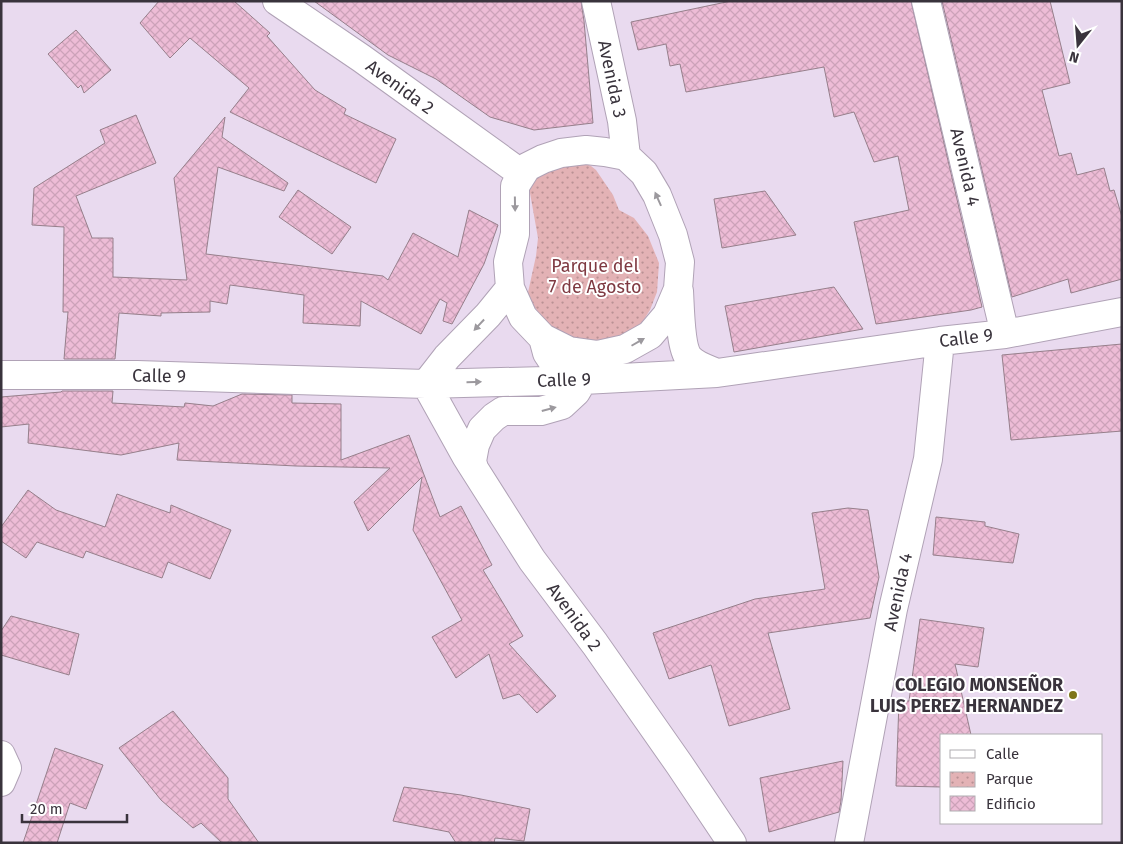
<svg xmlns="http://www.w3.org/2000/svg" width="1123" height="844" viewBox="0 0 1123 844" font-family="'Fira Sans',sans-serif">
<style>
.park{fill:url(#park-dots)}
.building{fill:url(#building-cross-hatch);stroke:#967f8b}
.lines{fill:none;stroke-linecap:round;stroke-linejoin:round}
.minor-casing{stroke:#b0a2b6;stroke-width:30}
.minor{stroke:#fff;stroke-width:28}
.oneway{fill:#9c999e}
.poi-dot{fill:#7f761a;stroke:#fff;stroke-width:2}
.labels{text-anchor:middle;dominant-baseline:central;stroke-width:4;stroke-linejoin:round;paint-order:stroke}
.street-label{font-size:18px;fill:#39333c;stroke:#fff}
.park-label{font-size:18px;fill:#7f3a42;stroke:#fff}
.poi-label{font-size:18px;font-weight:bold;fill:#39333c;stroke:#fff;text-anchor:end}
</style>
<defs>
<pattern id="park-dots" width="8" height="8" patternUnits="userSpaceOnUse" patternTransform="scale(1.25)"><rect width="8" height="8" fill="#e3b2b5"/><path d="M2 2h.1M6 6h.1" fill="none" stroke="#b99194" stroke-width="1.8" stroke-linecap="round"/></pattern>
<pattern id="building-cross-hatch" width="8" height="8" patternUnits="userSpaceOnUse" patternTransform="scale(1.25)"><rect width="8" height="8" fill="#edbcd6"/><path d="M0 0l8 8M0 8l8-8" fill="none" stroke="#cca2b9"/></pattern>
</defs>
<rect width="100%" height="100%" fill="#e9daef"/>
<path class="park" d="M582,162l9,4 5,4 17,25 6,15 15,8 14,18 11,27 -2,29 -7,18 -7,11 -12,12 -20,6 -18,3 -12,-1 -22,-8 -12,-9 -20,-27 9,-41 2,-18 -8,-45v-19z"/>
<path class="building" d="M159,1h75l36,32 -3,3 48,54 31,19 -2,5 52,25 -20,44 -146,-71 19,-24 -59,-50 -20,20 -30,-35z
M314,1h267l3,20 9,102 -59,7 -44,-13 -54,-38 -48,-24z
M731,1h180l71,306 -11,3 -95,14 -22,-102 55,-12 -11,-54 -24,6 -20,-50 -20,5 -10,-50 -138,25 -6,-28 -10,2 -4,-22 -28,6 -7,-28z
M942,1h108l20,82 -28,7 17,66 12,-3 6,22 27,-7 6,23 4,-1 8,27v62l-51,14 -3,-14 -56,18z
M76,30l35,40 -27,23 -3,-8 -3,3 -30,-34z
M136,115l20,48 -80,33 16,42h21v39l74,3 -13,-102 51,-61 -3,20 66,46 -4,8 -66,-24 -12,87 177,22 5,4 25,-47 45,24 11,-47 29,15 -14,39 -32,60 -9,-3 4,-18 -7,-4 -19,35 -60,-33 -1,25 -57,-3 1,-28 -74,-10 -3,19 -17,-3v11l-49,1v3l-42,-3 -4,46h-51l4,-47h-5l1,-85 -32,-2 2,-37 71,-45 -5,-13z
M298,190l53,37 -19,27 -53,-37z
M765,191l31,44 -74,13 -8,-49z
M834,287l29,42 -129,23 -9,-46z
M1122,344v87l-111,9 -9,-85z
M62,391h51l-1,12 72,4 1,-4 28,3 29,-12 50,1v8l49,1v56l68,-25 31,82 21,-11 31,59 -9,5 40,66 -14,8 47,52 -19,17 -18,-19 -16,5 -14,-45 -33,24 -24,-41 30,-17 -49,-90 9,-53 -54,54 -14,-29 36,-34 -94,-2 -119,-6 2,-17 -58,12 -93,-12 1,-19 -28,3v-30l60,-5z
M28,490l28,20 49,17 12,-33 53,19 1,-8 60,25 -21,49 -42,-17 -6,16 -76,-27 -3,7 -46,-16 -11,16 -25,-17v-14z
M848,508l20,2 11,67 -9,41 -102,15 22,76 -61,17 -18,-61 -42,14 -16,-46 102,-34 70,-10 -13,-76z
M936,517l49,5v4l34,8 -6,29 -80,-8z
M11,616l68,18 -10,41 -68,-20v-24z
M920,619l64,9 -6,39 -23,-3 16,71h-29v52l-46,-1 3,-85h10z
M173,711l55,67v21l31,44h-37l-21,-20 -8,5 -32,-28 -42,-52z
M55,748l48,17 -17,44 -16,-6 -13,40h-34z
M843,761l-2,40 -2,11 -70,20 -9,-54z
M404,787l57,8 69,14 -6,32 -29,-3 -1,5h-38l-7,-11 -56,-11z"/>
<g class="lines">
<g class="minor-casing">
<path id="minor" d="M277,1l84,57 161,116
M596,1l26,120 4,35
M926,1l79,333
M679,291c1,15 1,56 10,67 7,8 19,11 28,15
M543,338l26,13 29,4 27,-6 25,-14 17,-20 11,-26 2,-27 -7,-27 -16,-40 -13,-22 -18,-17 -21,-4 -19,-2 -25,3 -18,6 -16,8 -12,19v48l-7,28 2,26 13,29 20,21 4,15 6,9 7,6 5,6 18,6
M1,375h136l289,9 157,-4 134,-7 223,-32 65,-7 117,-22
M426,384l40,72 66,104 63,84 84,120 53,79
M426,384l21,-27 41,-42 22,-27
M474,468l-2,-7 3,-16 7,-16 12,-12 9,-6h38l21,-6 14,-13 7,-12 10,-9
M1,755l6,13 -6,14
M849,843l44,-234 35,-150 12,-118"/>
</g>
<use href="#minor" class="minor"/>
</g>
<defs><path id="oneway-solid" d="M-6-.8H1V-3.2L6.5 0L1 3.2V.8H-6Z" transform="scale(1.25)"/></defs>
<g class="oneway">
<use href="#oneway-solid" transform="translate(658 199) rotate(-114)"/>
<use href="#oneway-solid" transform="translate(515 204) rotate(89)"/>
<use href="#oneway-solid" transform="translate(479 325) rotate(133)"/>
<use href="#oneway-solid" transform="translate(638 342) rotate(-30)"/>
<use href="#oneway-solid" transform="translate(474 382) rotate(-1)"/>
<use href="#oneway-solid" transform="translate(549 409) rotate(-15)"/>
</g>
<circle class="poi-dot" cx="1073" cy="695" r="5"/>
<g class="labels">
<g class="street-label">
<text transform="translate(612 79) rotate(78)">Avenida 3</text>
<text transform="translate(400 87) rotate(36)">Avenida 2</text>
<text transform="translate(965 167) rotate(77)">Avenida 4</text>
<text transform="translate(966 338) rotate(-7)">Calle 9</text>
<text transform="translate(159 376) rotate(1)">Calle 9</text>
<text transform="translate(564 380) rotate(-2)">Calle 9</text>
<text transform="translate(898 592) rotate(-78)">Avenida 4</text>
<text transform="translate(574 617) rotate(54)">Avenida 2</text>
</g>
<g class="park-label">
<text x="595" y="266">Parque del<tspan x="595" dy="21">7 de Agosto</tspan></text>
</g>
<g class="poi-label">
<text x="1063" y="685">COLEGIO MONSEÑOR<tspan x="1063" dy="21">LUIS PEREZ HERNANDEZ</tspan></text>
</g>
</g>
<rect width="1123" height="844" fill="none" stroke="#39333c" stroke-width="5"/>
<rect x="940" y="734" width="162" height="90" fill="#ffffff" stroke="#b0adb1"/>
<rect x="950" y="750" width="25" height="8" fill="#ffffff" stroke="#b0adb1"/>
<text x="986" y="759" font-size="15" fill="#39333c">Calle</text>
<rect x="950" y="772" width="25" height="15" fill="url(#park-dots)" stroke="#b0adb1"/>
<text x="986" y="784" font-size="15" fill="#39333c">Parque</text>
<rect x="950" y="796" width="25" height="15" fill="url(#building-cross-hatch)" stroke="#b0adb1"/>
<text x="986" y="809" font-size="15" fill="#39333c">Edificio</text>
<g transform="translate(1078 45) rotate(197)" stroke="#ffffff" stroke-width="4" paint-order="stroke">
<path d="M0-4L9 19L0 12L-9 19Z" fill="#39333c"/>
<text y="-8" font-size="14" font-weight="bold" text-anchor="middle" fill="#39333c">N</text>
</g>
<path d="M22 814v8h105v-8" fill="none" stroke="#39333c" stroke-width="2.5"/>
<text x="30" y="814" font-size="15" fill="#39333c" stroke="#ffffff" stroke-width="4" paint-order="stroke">20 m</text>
</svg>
